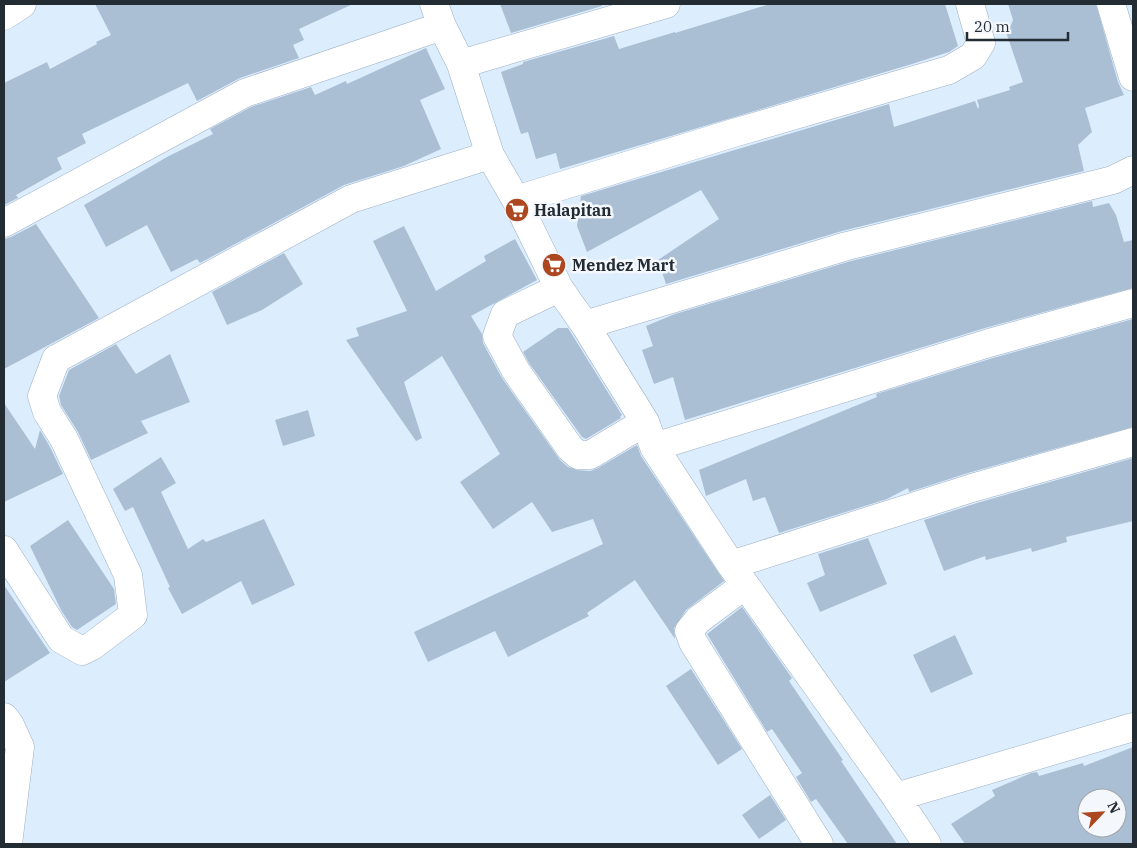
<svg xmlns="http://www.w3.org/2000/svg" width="1137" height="848" viewBox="0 0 1137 848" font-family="'IBM Plex Serif',serif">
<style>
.building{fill:#abbfd4;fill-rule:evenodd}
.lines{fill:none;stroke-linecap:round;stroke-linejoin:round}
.minor-casing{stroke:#9cb0c4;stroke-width:29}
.tertiary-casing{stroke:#9cb0c4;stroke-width:29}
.minor{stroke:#fff;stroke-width:28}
.tertiary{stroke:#fff;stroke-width:28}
.labels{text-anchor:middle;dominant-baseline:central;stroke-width:5;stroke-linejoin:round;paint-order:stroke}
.poi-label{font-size:16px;font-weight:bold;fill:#232b33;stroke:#f4f8fd;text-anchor:start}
</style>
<rect width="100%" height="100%" fill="#dcedfe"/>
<path class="building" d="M95,4h258l-54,25 5,11 -11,5 6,13 -59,20 -43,23 -9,-18 -106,51 4,9 -29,15 5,11 -46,26 2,3 -14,7v-122l43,-21 3,7 47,-25 -1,-2 15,-7z
M500,4h101l1,2 -91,27z
M770,4h175l13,42 -9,6 -37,12 -352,105 -4,-16 -20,6 -8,-27 -7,2 -20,-62 22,-8v-2l91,-26 5,13 56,-17v1z
M1008,4h88l22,78 6,13 -39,13 7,24 -14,13 6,26 -242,60 -176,53 -8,-24 61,-41 -18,-29 -114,62 -10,-26 4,-30 308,-92 5,23 81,-26 3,8 1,-3 -2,-6 33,-10 -1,-3 14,-5 -16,-47 6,-15z
M426,48l19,41 -25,11 21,49 -37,17 -60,19 -144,78 -3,-4 -26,13 -24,-47 -41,22 -22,-42 83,-48 46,-23 -3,-5 41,-22 60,-20 4,8 31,-14 1,3z
M1092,201l1,6 16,-4 7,12 8,27 9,-2v48l-148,40 -300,92 -12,-43 -19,7 -12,-34 11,-4 -7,-20 29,-12 176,-53z
M36,224l63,94 -95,51v-130l7,-2z
M404,226l32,65 50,-30 -2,-5 31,-17 22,41 -66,36 11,18 1,9 19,35 58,82 8,7 9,3 13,1 8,-3 39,-23 4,11 83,125 -38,29 -12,18 1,11 -40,-59 -48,33 2,3 -81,41 -13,-26 -67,31 -14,-30 189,-88 -10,-25 -41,13 -20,-30 -39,27 -33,-47 40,-28 -58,-98 -38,26 18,56 -6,3 -70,-101 13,-4 -3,-8 51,-17 -34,-70z
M284,253l19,31 -41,26 -35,15 -15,-33z
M1133,319v108l-165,46 -59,19 -1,-4 -21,11 -108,34 -14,-36 -12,4 -7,-22 -40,17 -7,-26 178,-73 -1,-3 117,-36z
M558,328h10l54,87 -2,2 1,1 -35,21 -4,-2 -53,-74 -6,-11z
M116,344l20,30 34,-20 20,48 -49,19 7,12 -57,27 -13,-28 -17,-27 -2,-9 10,-26z
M4,403l31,46 5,-19 10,17 13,27 -59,28z
M308,410l7,26 -32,10 -8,-26z
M161,457l15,26 -15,9 27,57 15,-10 3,3 58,-23 31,66 -43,20 -11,-24 -59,33 -14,-26 2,-1 -37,-80 -8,4 -12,-22z
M1133,458v63l-67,16 1,5 -35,10 -1,-4 -45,12 -1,-4 -41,15 -20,-51 53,-17z
M68,520l46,69 2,15 -39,26 -5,-3 -11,-17 -31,-64z
M868,538l19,46 -67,28 -13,-29 18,-8 -7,-21z
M4,585l46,68 -46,29z
M742,607l50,71 -3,3 54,79 -2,1 56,83h-49l-32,-45 -5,3 -15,-25 6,-4 -30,-44 -5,3 -60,-98z
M955,635l18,39 -42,19 -18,-38z
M691,669l51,80 -24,16 -52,-79z
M1133,747v97h-168l-14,-20 44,-28 -3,-6 39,-17 6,-1 2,4 44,-13 1,3zM1087,798h30v30h-30z
M770,795l16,25 -27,19 -17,-24z"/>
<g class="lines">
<g class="minor-casing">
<path id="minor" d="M434,4l8,22 19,38 29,91 26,45 43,88 26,37 60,97 9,25 77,118
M1111,4l22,73
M461,64l205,-60
M516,200l214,-66 219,-64 24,-14 8,-13 -11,-39
M4,223l241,-130 197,-67
M559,288l-54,26 -8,22 19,35 54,77 8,7h12l55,-33
M585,325l262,-79 266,-66 20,-10
M654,447l335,-104 144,-40
M4,550l57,89 21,12 10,-5 41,-31 -5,-40 -64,-136 -17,-27 -5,-16 14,-37 295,-160 139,-44
M745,585l-47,35 -9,11 4,11 126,202
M4,717l6,8 10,22 -12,97
M896,797l237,-70
M927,844l-31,-47 -165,-232 241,-77 161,-46"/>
</g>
<g class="tertiary-casing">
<path id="tertiary" d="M4,16l18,-12"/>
</g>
<use href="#minor" class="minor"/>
<use href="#tertiary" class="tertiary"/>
</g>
<defs>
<g id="supermarket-disc" transform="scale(1.25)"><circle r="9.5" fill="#ad471f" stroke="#f4f8fd"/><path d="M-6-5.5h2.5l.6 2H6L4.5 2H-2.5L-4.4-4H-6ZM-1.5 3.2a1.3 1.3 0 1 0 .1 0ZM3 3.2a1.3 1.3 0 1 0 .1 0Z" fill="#fff"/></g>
</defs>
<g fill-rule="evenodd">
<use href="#supermarket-disc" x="517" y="210"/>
<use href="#supermarket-disc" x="554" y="265"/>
</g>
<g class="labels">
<g class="poi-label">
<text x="534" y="210">Halapitan</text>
<text x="572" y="265">Mendez Mart</text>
</g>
</g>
<rect width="1137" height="848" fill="none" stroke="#232b33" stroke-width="10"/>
<g transform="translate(1102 813) rotate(65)"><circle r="24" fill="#f4f8fd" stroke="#a0a6ac"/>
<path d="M0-4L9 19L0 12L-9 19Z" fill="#ad471f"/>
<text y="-8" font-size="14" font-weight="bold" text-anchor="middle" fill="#232b33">N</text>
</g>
<path d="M967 32v8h101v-8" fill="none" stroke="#232b33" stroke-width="2.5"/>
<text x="974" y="32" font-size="15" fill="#232b33" stroke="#f4f8fd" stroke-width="4" paint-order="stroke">20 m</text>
</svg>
